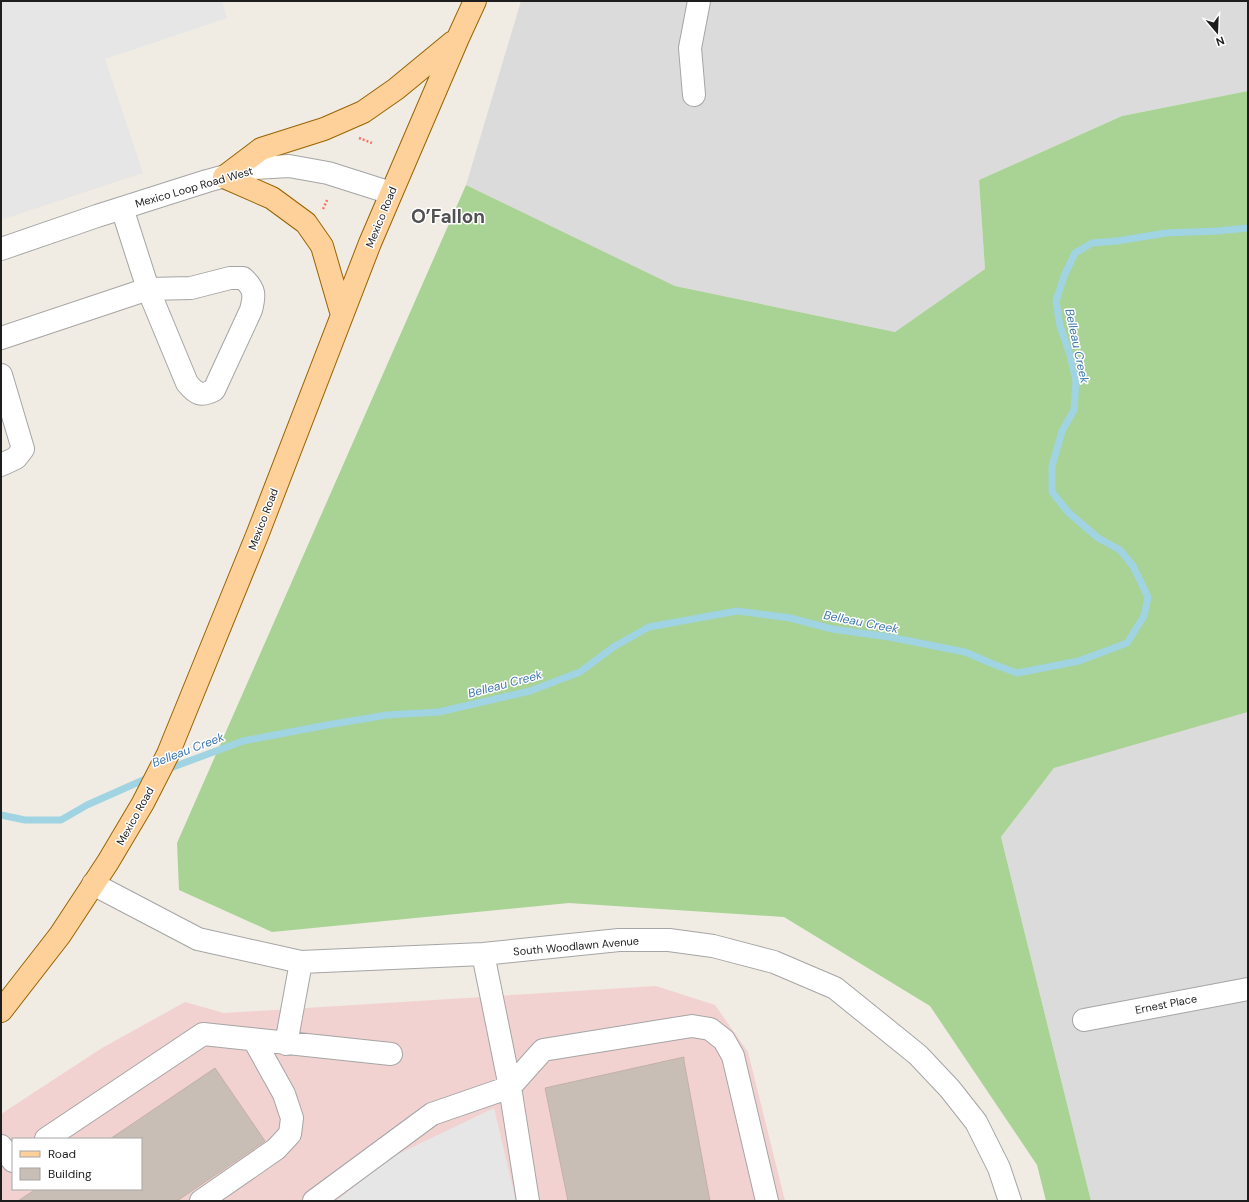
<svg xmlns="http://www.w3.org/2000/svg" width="1249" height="1202" viewBox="0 0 1249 1202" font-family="'DM Sans',sans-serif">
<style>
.residential{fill:#dcdbdb}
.commercial{fill:#f2d2d1;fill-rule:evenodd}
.forest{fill:#a8d395}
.parking{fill:#e6e6e6}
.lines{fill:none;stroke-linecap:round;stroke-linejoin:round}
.stream{stroke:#a0d4e2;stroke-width:7}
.building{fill:#c8beb6;stroke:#c3b1a5}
.minor-casing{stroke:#a5a5a5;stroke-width:24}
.major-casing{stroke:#996300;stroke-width:24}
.path{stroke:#ff7366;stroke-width:2.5;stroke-dasharray:2 2;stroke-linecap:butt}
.minor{stroke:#fff;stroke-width:22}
.major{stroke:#ffd19a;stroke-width:22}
.labels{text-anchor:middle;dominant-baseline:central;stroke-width:3;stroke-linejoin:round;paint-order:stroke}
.street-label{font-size:11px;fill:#1e1e1e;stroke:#fff}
.water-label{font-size:12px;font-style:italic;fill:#4079ae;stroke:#fff}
.town-label{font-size:19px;font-weight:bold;fill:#515151;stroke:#fff}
</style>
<rect width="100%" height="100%" fill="#f0ece3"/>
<path class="residential" d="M521,1h727v90l-126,25 -143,64 6,89 -90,63 -220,-46 -209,-101z
M1248,712v489h-157l-90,-364 53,-69z"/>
<path class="commercial" d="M656,986l59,19 33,47 37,149h-784v-87l101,-66 83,-46 39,11zM13,1139h128v50h-128z"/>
<path class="forest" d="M1248,91v621l-194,56 -53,69 90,364h-45l-9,-36 -107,-159 -146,-89 -215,-14 -297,29 -93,-42 -2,-47 289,-658 209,101 220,46 90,-63 -6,-89 143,-64z"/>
<path class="parking" d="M1,1h221l5,17 -122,41 38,114 -142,47z
M494,1108l22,93h-180l56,-44z"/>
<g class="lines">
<path class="stream" d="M165,770l78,-29 84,-16 60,-10 52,-3 91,-21 50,-19 35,-26 34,-19 88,-16 53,7 42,11 57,8 76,15 28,12 24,9 62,-12 48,-18 17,-27 4,-19 -15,-31 -13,-16 -22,-12 -30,-26 -16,-20v-26l10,-35 12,-21 2,-29 -6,-26 -10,-29 -4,-25 8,-25 11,-23 17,-10 25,-2 49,-8 51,-2 31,-3
M1,815l24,5h36l26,-15 63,-28"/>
</g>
<path class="building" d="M684,1057v4l26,140h-142l-23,-113z
M215,1068l50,73 -88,60h-159l18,-12h105v-50h-31z"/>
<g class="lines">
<g class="minor-casing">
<path id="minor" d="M694,95l-4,-47 9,-47
M1,249l96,-33 110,-35 47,-13 35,-2 39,7 63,20
M1,338l147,-49 43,-1 39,-10h13c12,11 12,17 8,32l-37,80c-13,7 -18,4 -27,-7l-39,-94 -26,-81
M1,375l22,74 -7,9 -15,7
M93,884l105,55 103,23 182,-8 136,-14h50l44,6 61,16 61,26 83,67 32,34 26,33 23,46 11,33
M483,954l27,133 18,114
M1084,1020l164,-31
M286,1044l15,-82
M46,1139l157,-105 188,20
M1,1146l12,15
M201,1201l75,-52 14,-15 2,-16 -8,-24 -30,-54
M314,1201l118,-87 78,-27 33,-37 149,-24 18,3 14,11 9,16 34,145"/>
</g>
<g class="major-casing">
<path id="major" d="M224,177l37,-28 63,-20 39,-17 33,-23 57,-47
M224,177l48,21 34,25 16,23 20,69
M1,1011l59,-76 48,-73 35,-59 25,-49 90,-221 112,-290 88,-205 17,-37"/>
</g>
<path class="path" d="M359,138l13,5
M323,209l5,-11"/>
<use href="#minor" class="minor"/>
<use href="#major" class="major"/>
</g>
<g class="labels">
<g class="street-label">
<text transform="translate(194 187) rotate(-16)">Mexico Loop Road West</text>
<text transform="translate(381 217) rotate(-68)">Mexico Road</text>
<text transform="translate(263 519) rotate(-69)">Mexico Road</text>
<text transform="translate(135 816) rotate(-61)">Mexico Road</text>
<text transform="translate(576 946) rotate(-5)">South Woodlawn Avenue</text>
<text transform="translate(1166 1004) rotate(-11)">Ernest Place</text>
</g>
<g class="water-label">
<text transform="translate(1077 346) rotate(78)">Belleau Creek</text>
<text transform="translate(861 622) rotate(11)">Belleau Creek</text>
<text transform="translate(505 684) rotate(-15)">Belleau Creek</text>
<text transform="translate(188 750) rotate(-21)">Belleau Creek</text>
</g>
<g class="town-label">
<text x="448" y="216">O’Fallon</text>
</g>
</g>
<rect width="1249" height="1202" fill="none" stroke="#1e1e1e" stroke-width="4"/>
<rect x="12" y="1138" width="130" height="52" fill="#ffffff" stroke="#a5a5a5"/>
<rect x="20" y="1151" width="20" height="6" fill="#ffd19a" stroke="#a5a5a5"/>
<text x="48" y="1158" font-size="12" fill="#1e1e1e">Road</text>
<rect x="20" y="1168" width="20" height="12" fill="#c8beb6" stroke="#a5a5a5"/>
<text x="48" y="1178" font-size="12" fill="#1e1e1e">Building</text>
<g transform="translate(1217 32) rotate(161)" stroke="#ffffff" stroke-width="3" paint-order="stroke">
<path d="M0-3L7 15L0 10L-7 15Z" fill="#1e1e1e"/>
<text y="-6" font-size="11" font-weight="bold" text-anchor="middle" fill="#1e1e1e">N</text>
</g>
</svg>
